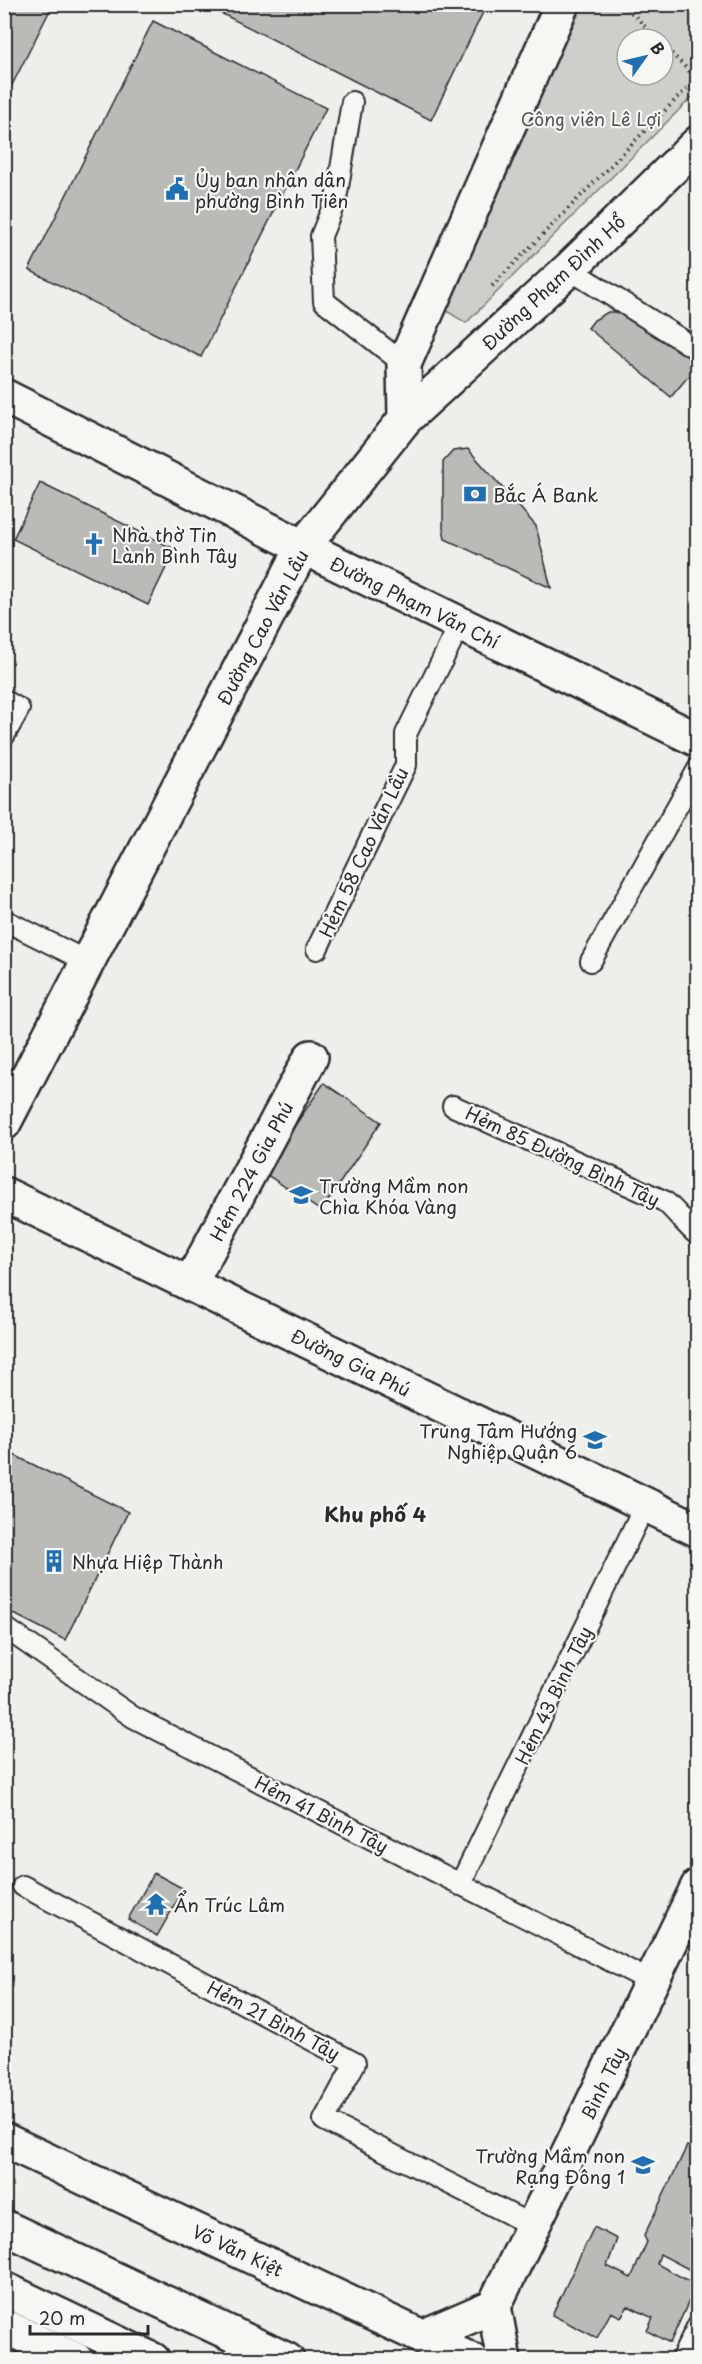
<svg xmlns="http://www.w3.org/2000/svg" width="702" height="2364" viewBox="0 0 702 2364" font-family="'Playpen Sans',sans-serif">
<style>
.green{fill:#cececa;stroke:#7c7c7a;stroke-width:1.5;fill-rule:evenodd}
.building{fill:#babab7;stroke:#2b2b2b;stroke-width:1.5}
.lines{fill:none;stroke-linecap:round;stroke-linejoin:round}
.service-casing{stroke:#2b2b2b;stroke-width:24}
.minor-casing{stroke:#2b2b2b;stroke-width:38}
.tertiary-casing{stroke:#2b2b2b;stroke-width:38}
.secondary-casing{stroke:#2b2b2b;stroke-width:38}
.primary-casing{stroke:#2b2b2b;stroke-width:38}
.trunk-casing{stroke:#2b2b2b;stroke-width:38}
.path{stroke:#2b2b2b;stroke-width:4;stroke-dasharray:1.5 4.5;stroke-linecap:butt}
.service{stroke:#f6f6f2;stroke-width:20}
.minor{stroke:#f6f6f2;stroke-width:33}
.tertiary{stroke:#f6f6f2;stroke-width:33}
.secondary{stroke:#f6f6f2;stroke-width:33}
.primary{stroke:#f6f6f2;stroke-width:33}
.trunk{stroke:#f6f6f2;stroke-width:33}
.labels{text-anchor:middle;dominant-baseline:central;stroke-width:4.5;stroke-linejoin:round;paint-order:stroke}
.park-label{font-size:18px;fill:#545453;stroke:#f6f6f2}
.poi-label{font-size:18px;fill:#2b2b2b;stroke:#f6f6f2;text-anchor:start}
.street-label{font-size:18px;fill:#2b2b2b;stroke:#f6f6f2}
.neighbourhood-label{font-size:20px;font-weight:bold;fill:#2b2b2b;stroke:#f6f6f2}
</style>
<rect width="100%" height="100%" fill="#eeeeea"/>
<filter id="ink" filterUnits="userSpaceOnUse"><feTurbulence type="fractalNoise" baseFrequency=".0167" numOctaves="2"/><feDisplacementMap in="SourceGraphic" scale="12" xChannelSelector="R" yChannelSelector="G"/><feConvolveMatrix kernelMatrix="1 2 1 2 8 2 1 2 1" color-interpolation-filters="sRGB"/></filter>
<g filter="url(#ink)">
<path class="green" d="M583,5h114v87l-231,231 -29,-18zM627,39h36v36h-36z"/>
<path class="building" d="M4,4h49l-49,97z
M203,4h284l-56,116z
M153,21l173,87 -125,249 -172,-87z
M608,312h14l76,45v12l-12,10 -15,18 -83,-69 6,-8z
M468,449l68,77 15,62 -106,-49 -2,-11v-66l10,-11z
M40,483l135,66 -27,56 -135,-66z
M324,1083l57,39 -60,89 -58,-39z
M4,1450l124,62 -63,128 -61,-31z
M154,1873l30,16 -27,47 -29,-17z
M687,2146l9,3 2,-2v127l-38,-20 -3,10 39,21 -26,58 -23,-12 6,-13 -25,-12 -7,11 -10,-5 -14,26 -45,-23 42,-88 23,12 -10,27 24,12 16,-36 -3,-6z"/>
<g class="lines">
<g class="service-casing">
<path id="service" d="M352,102l-16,97 -15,37 3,65 80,63
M569,269l129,81
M4,700l15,9 -15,27
M4,920l84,42
M317,949l89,-184v-31l54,-110
M591,961l107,-192
M453,1106l211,95c13,10 21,24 34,34
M4,1627l129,90 519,265
M460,1885l185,-380
M23,1886l332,177 -31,57 209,106
M681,2360l17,-35"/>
</g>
<g class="minor-casing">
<path id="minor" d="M405,419l-1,-55 158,-360
M303,547l395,193
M190,1284l121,-227
M494,2306l10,54
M422,2337l72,-31 204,-420"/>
</g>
<g class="tertiary-casing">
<path id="tertiary" d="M4,1194l694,336"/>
</g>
<g class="secondary-casing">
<path id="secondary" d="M4,396l299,151
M4,1123l299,-576 102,-128 164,-150 129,-126"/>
</g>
<g class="primary-casing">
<path id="primary" d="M4,2140l467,220
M4,2326l72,34"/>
</g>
<g class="trunk-casing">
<path id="trunk" d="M4,2227l283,133
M4,2289l149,71"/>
</g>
<path class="path" d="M623,4l34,35
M663,45l33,33
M492,286l206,-209"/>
<use href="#service" class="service"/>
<use href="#minor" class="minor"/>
<use href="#tertiary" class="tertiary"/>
<use href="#secondary" class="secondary"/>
<use href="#primary" class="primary"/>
<use href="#trunk" class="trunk"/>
</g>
</g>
<defs>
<g id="civic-bare" transform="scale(1.8)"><path d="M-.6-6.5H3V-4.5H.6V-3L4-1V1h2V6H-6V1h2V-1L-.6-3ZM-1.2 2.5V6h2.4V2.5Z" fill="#1f6fb2" stroke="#f6f6f2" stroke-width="2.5" paint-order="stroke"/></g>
<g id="bank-bare" transform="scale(1.8)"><path d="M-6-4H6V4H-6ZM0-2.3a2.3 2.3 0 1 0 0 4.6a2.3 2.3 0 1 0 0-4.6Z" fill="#1f6fb2" stroke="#f6f6f2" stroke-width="2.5" paint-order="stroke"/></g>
<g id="church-bare" transform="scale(1.8)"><path d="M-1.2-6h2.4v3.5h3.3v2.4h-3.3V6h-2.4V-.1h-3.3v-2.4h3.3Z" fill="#1f6fb2" stroke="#f6f6f2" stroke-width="2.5" paint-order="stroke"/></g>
<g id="school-bare" transform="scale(1.8)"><path d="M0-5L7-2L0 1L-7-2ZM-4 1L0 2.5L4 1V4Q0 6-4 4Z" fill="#1f6fb2" stroke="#f6f6f2" stroke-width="2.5" paint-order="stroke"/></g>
<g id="building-bare" transform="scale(1.8)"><path d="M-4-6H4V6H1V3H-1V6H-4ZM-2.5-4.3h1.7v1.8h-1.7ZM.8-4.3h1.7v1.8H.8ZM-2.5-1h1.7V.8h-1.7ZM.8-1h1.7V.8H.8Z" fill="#1f6fb2" stroke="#f6f6f2" stroke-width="2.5" paint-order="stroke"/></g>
<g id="temple-bare" transform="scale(1.8)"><path d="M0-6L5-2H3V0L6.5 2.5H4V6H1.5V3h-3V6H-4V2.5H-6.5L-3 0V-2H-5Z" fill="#1f6fb2" stroke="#f6f6f2" stroke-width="2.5" paint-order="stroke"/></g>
</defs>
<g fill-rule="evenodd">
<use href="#civic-bare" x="177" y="189"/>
<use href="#bank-bare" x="475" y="494"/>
<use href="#church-bare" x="94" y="544"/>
<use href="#school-bare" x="301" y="1195"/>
<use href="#school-bare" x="595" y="1440"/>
<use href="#building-bare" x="54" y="1561"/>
<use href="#temple-bare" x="156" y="1904"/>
<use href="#school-bare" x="643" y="2165"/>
</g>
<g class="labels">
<g class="park-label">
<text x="591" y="118">Công viên Lê Lợi</text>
</g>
<g class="poi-label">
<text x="195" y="179">Ủy ban nhân dân<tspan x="195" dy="21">phường Bình Tiên</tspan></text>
<text x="493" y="494">Bắc Á Bank</text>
<text x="112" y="534">Nhà thờ Tin<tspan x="112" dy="21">Lành Bình Tây</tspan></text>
<text x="319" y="1185">Trường Mầm non<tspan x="319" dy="21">Chìa Khóa Vàng</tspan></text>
<text x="577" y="1430" text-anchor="end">Trung Tâm Hướng<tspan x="577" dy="21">Nghiệp Quận 6</tspan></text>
<text x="72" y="1561">Nhựa Hiệp Thành</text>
<text x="174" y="1904">Ẩn Trúc Lâm</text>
<text x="625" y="2155" text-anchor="end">Trường Mầm non<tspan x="625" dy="21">Rạng Đông 1</tspan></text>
</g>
<g class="street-label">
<text transform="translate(553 282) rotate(-43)">Đường Phạm Đình Hổ</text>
<text transform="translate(415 602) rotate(26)">Đường Phạm Văn Chí</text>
<text transform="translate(262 627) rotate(-62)">Đường Cao Văn Lầu</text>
<text transform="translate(363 852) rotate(-65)">Hẻm 58 Cao Văn Lầu</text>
<text transform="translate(563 1156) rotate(25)">Hẻm 85 Đường Bình Tây</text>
<text transform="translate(251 1171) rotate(-62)">Hẻm 224 Gia Phú</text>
<text transform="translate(351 1362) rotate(26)">Đường Gia Phú</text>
<text transform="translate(553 1695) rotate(-64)">Hẻm 43 Bình Tây</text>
<text transform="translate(322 1814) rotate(27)">Hẻm 41 Bình Tây</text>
<text transform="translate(274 2020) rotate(28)">Hẻm 21 Bình Tây</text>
<text transform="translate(603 2083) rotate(-64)">Bình Tây</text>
<text transform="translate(238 2250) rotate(25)">Võ Văn Kiệt</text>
</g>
<g class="neighbourhood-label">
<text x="375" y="1514">Khu phố 4</text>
</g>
</g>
<rect width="702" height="2364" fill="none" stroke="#f6f6f2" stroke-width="24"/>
<rect x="12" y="12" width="678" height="2340" fill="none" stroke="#2b2b2b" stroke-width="2" filter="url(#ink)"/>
<g transform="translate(645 57) rotate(56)"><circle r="28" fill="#f6f6f2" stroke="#a5a5a2" stroke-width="1.5"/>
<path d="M0-4.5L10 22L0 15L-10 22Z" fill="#1f6fb2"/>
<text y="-9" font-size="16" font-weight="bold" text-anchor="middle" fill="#2b2b2b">B</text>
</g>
<path d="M30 2325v9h118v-9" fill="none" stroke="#2b2b2b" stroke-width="3"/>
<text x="39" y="2325" font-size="18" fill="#2b2b2b" stroke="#f6f6f2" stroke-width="4.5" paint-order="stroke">20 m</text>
</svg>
